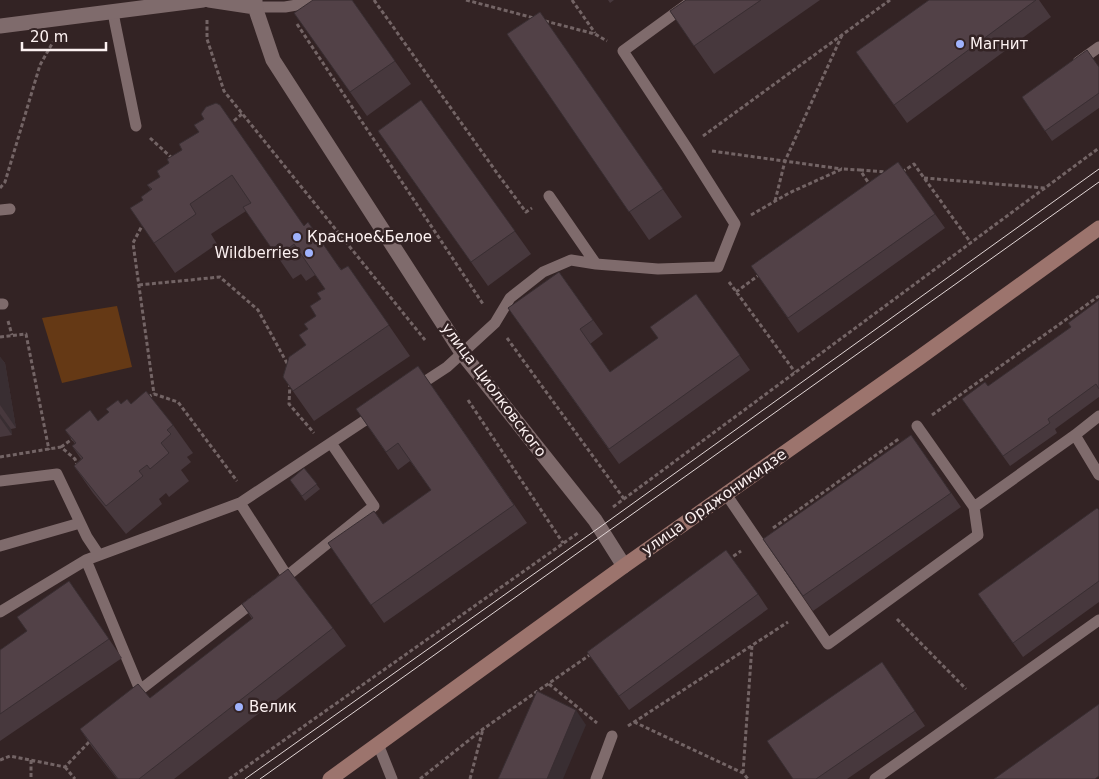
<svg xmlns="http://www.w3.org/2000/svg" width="1099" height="779" viewBox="0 0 1099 779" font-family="'DejaVu Sans',sans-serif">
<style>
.green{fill:#653915}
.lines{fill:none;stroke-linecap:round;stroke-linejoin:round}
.path{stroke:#736465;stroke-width:3;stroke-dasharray:4 2.5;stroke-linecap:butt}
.service{stroke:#7f6b6c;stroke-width:11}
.minor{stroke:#7f6b6c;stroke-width:15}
.secondary{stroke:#9c746d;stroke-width:15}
.tram{stroke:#e2d7d7;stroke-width:1}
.wall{fill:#47383d}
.shaded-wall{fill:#392e32}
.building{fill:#524147;stroke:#392e32}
.poi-dot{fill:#a0b3fd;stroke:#332324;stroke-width:2}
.labels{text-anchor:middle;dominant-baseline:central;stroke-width:5;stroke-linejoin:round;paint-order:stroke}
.poi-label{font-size:15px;fill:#fcf1f1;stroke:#332324;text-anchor:start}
.street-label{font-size:15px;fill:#fcf1f1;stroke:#332324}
</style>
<rect width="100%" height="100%" fill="#332324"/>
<path class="green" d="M117,306l15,61 -70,16 -20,-65z"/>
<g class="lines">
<path class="path" d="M374,0l123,173 29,39 6,-4
M466,0l68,18
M572,0l23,33
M207,20v19l17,52 201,249
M545,21l50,13 12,7
M297,24l186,280
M229,125l13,-11
M703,136l187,-136
M150,138l23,21
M712,151l130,18
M860,170l26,2
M902,172l12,-8 57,79
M924,178l121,10
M0,188l5,-6 35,-117 13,-23
M775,201l10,-40 57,-126
M751,215l38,-22 53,-24 18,1 10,15
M144,222l-11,21 21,151
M729,282l66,90
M139,285l81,-8 38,33 30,55
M736,292l23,-17
M8,321l4,14
M0,337l26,-3 23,116
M507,338l117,161
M290,383l-1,21 25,29
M148,397l6,-3 24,8 59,79
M468,400l95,143
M932,415l167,-119
M61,447l14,-10
M0,457l61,-10 14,12 2,6
M613,507l486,-359
M773,528l127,-90
M728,560l13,-9
M897,619l69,70
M549,684l48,39
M634,722l109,51 5,6
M628,726l160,-104
M0,760l10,-4 55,11 26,-27
M31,760v19
M65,767l10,12
M743,773l9,-128
M229,779l349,-246
M420,779l63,-50 108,-75
M470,779l13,-50"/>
<path class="service" d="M255,7h30l40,-7
M113,12l2,11 21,103
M1078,62l21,-15
M549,196l47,68 62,5 60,-2 17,-43 -48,-76 -64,-97 70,-51
M0,210l10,-1
M0,304h3
M415,388l32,-21 48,-44 15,-25 33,-26 28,-12 25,4
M917,426l57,81
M1075,435l24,40
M0,481l57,-7 30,63 12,18
M726,494l102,150 150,-109 -4,-28 101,-72 24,-19
M240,503l47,73 -6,5
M0,546l80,-23
M86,560l54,130 116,-90
M287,576l87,-70 -43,-63
M0,612l86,-52 154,-57 136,-90
M378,744l14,35
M596,779l16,-43
M875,779l224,-159"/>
<path class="minor" d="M209,0l46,7
M255,0v7l18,53 189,293 133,167 29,46
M0,26l203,-26"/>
<path class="secondary" d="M330,779l294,-213 295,-208 180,-130"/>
<path class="tram" d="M245,779l355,-252 499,-358
M260,779l839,-597"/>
</g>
<path class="wall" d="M352,0l59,84 -44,32 -73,-103z
M608,0h6l-4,3z
M686,0h134l-106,74 -44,-63z
M929,0h110l12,17 -144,106 -51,-71z
M540,12l142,205 -33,23 -142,-206z
M1099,67v41l-47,33 -30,-44z
M421,100l110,154 -43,32 -110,-155z
M204,119l100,107 38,44 6,-4 62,90 -96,65 -31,-44 23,-32 2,-16 8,-13 9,-27 -10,-14 -9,6 -5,-7 -8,5 -47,-68 -35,23 6,10 -42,29 -21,-30 -11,-43 8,-10 -4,-5 13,-8 9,-14 30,-31z
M898,162l47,66 -147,105 -47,-67z
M559,272l44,62 -13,10 20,28 48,-34 38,-44 54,76 -131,94 -111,-156z
M1099,300v97l-44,32 2,4 -47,33 -48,-67 26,-13 83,-59z
M0,357l5,6 11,65 -5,1 1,6 -12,2z
M418,366l109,157 -143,100 -56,-80 55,-19 48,-34 -21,-29 -12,9 -42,-61z
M121,404h10l42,21 20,28 -6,4 4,5 -10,8 8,11 -20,16 -3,-4 -7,6 3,5 -36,30 -33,-41 -19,-27 7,-7 -9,-13 3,-2 -10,-14 33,-9z
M911,435l50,72 -148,104 -50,-72z
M304,468l16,21 -15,12 -15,-21z
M1099,510v92l-76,55 -45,-63z
M69,581l53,77 -122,83v-91l27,-19z
M758,594l10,15 -139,101 -32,-44z
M242,604l91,24 13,18 -172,133h-57l-25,-32 -12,-18 70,-31 102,-79z
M882,662l43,64 -78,53h-54z"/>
<path class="shaded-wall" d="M0,357l5,6 11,65 -16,-23z
M0,414l11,15 1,6 -12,-17z
M576,710l10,15 -23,54h-16z"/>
<path class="building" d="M313,0h39l43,61 -45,31 -56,-79z
M686,0h75l-67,46 -24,-35z
M929,0h107l-142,105 -38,-53z
M540,12l123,177 -34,23 -122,-178z
M1087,50l12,17v26l-54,38 -23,-34z
M421,100l94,131 -44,31 -93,-131z
M216,103l4,2 84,121 4,-4 33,48 7,-4 41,59 -96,66 -10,-14 6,-20 17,-12 -7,-10 9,-6 -4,-5 12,-8 -6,-10 11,-7 -4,-6 8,-4 -31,-45 -9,7 -5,-8 -8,6 -29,-42 8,-4 -19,-28 -42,29 6,10 -42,29 -24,-35 13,-8 -2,-3 11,-8 -5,-4 13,-8 -3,-6 12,-8 -2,-4 15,-9 -3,-6 20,-12 -5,-7 10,-6 -3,-5 5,-7z
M898,162l37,52 -147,104 -37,-52z
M559,272l34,48 -13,9 30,43 48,-34 -8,-11 46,-33 44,61 -131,94 -101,-141z
M1099,300v89l-3,-5 -48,35 2,4 -47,33 -41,-57 23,-17 3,4 83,-59 -3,-4z
M418,366l96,139 -143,100 -43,-62 46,-32 9,13 48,-34 -33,-47 -12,9 -30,-43z
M146,391l27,34 -6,5 4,4 -10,9 8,10 -19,16 -3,-4 -8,6 4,5 -37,30 -32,-40 9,-8 -11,-12 4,-3 -11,-13 25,-20 8,11 11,-9 -3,-3 12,-9 3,4 6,-5 4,5z
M911,435l40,58 -148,103 -40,-57z
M304,468l13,16 -15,12 -12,-16z
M1097,508l2,2v71l-86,62 -35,-49z
M726,550l32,44 -139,102 -32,-44z
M288,569l45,59 -194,151h-21l-38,-50 58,-45 12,14 103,-80 -11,-14z
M69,581l40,58 -109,75v-64l27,-19 -10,-14z
M882,662l33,49 -99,68h-23l-26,-38z
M537,691l39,19 -29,69h-49z
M1099,704v72l-4,3h-101z"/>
<g class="poi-dot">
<circle cx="960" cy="44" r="5"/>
<circle cx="297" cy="237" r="5"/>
<circle cx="309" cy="253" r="5"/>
<circle cx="239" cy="707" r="5"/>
</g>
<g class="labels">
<g class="poi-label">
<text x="970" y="44">Магнит</text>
<text x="307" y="237">Красное&amp;Белое</text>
<text x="299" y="253" text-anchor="end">Wildberries</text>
<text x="249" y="707">Велик</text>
</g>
<g class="street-label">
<text transform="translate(494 390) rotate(53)">улица Циолковского</text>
<text transform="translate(714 502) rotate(-35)">улица Орджоникидзе</text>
</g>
</g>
<path d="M22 42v8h84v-8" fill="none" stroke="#fcf1f1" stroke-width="2.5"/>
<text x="30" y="42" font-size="15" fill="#fcf1f1" stroke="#332324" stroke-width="4" paint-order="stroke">20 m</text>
</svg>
